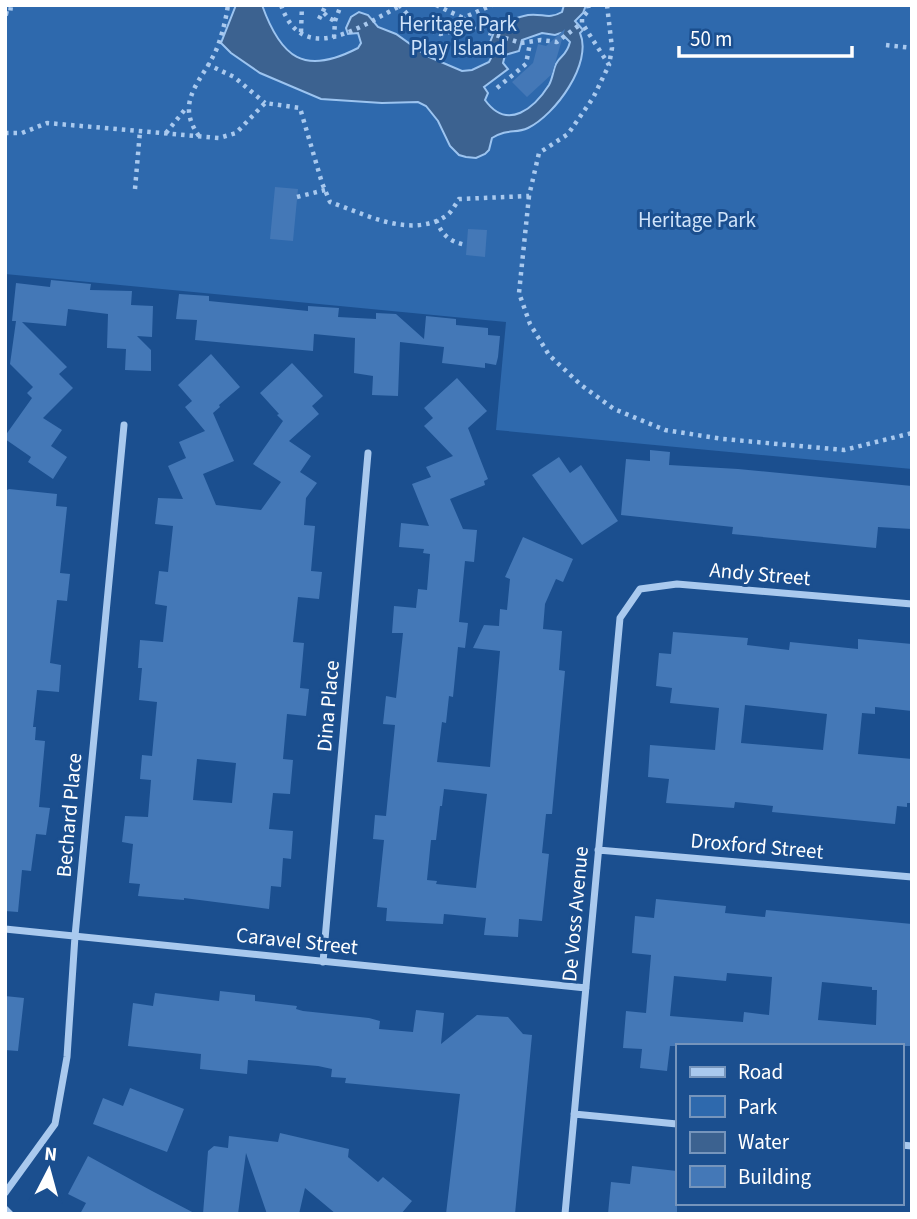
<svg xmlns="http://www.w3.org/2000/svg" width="917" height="1219" viewBox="0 0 917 1219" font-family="'Source Sans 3',sans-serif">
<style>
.green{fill:#2e69ad}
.water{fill:#3c6290;stroke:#9cc4f0;stroke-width:2;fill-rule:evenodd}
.building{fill:#4478b7;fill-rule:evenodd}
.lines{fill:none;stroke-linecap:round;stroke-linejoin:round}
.path{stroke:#a9c9ee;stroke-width:4.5;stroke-dasharray:3.5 5;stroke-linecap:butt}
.street{stroke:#a9c9ee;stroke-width:7}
.labels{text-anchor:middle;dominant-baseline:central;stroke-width:6;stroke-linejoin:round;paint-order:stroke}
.park-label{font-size:21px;fill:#cfe3fa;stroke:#1b4f8f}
.street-label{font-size:21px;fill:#fff;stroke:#1b4f8f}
</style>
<rect width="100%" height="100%" fill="#1b4f8f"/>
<path class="green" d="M5,5h907v464l-416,-39 10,-108 -501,-48z"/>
<path class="water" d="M236,5h26c19,53 42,71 96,43l3,-5 -3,-10 -10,1 -2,-6 5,-11 8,-5 9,3 10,12 18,7 31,22 35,15 10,-1 17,-8 7,-14 -7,-3 7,-18c11,-5 20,-10 32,-12 15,-2 20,5 34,-3l2,-7h22l-3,8 -8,8 8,9 -3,3c13,30 -25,82 -52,95 -13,6 -20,0 -36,10l-3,12 -4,4 -9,4 -10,-1 -7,-2 -9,-9 -12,-25 -12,-15 -8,-4 -36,1 -61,-4 -61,-26 -29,-20 -10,-10zM542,33l13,2 6,-2 9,9c-4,15 -9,12 -14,22 -3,6 -3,14 -7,21 -14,22 -41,47 -64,15l3,-7 -4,-6 24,-18 -5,-6 2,-8 14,-4 3,-11z"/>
<path class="building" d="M565,29l-13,45 -25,23 -15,-15 21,-19 5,-19 8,2z
M275,187l23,2 -5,52 -23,-2z
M468,229l19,1 -2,27 -19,-2z
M51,280l40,4 -1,6 42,1 -1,14 22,1 -1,31 -15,-1 14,14v21l-26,-1 1,-21 -19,-1 1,-34 -40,-5 -2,17 -44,-4 45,45 -8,7 14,14 -30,30 19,12 -11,16 16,11 -14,22 -25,-17 3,-5 -26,-18v-3l27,-38 -5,-5 6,-6 -23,-23 6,-43h-4l4,-38 34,4z
M179,294l30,2v5l99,10v-5l31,2 -1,9 38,2v-6l20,1 28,25 2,-23 30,3v6l32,3v7l12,1 -2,21 -2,8 -11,-2v5l-43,-5 2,-16 -44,-5 -2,54 -26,-1 1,-19 -19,-3 1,-35 -41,-4 -1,17 -118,-11 2,-20 -21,-1z
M211,354l29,33 -21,18 1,2 -7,6 21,48 -31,13 13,31 45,5 20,-28 -28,-18 30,-43 -6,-6 2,-1 -19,-21 32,-30 31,33 -11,10 7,8 -30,27 22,15 -11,16 17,11 -11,15 -2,27 11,1 -4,45 11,1 -3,27 -21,-2 -5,45 11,1 -4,45 9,1 -3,27 -19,-2 -4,45 10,1 -3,34 -17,-1 -4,36 24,2 -2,28 -8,-1 -2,29 -10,-1 -2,23 -85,-11v2l-46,-4 2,-12 -11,-1 4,-39 -11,-2 3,-26 23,1 3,-37 -11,-1 2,-24 10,1 5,-54 -18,-2 3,-32h-4l2,-28 23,2 4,-36 -12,-2 4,-33 9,1 5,-46 -18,-2 3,-26 25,1 -15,-33 18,-8 -7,-16 26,-11 -20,-24 7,-6 -14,-16zM197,759l39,4 -4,40 -39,-3z
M457,378l30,33 -19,17 20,51 -4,2 1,4 -35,14 13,30 14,1 -3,32 -9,-1 -6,61 9,1 -3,25 -7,-1 -5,50 -4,-1 -3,27 -4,-1 -5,40 53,5 10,-116 -27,-3 11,-23 15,1 1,-17 7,1 3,-31 -5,-2 18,-40 50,22 -10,23 -7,-3 -11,25 -2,25 19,2 -3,39 6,1 -13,143h-6l-4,39 7,1 -7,67 -23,-2 -1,18 -34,-2 2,-17 -42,-4 -1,10 -57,-3 1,-13 -10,-1 7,-67 -11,-1 2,-24 11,1 9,-91 -12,-1 3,-28 10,2 7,-65h-11l2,-27 22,2 2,-19 9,1 3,-36 -7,-1 1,-4 -25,-2 2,-24 28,3 -17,-42 19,-7 -5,-10 27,-11 -29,-30 9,-8 -9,-10zM444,789l43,5 -11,94 -40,-4 1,-3 -10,-1 4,-40h5l4,-34h2z
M650,450l20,2 -1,13 69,4 174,17v43l-34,-2 -2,21 -144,-14 1,-7 -112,-12 5,-56 24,2z
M559,457l11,16 11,-8 37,56 -36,24 -50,-70z
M9,489l48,5 -1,12 11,1 -7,66 10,1 -3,27 -10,-1 -7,63 11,2 -2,27 -22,-2 -4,37h3l-1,13 10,1 -6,66 11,1 -4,27 -10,-1 -5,37 -9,-1 -4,42 -13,-1 2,-388h-2v-32z
M673,632l75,6 -1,7 42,5 1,-8 68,7v-10l54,5v67l-37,-4v7l-13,-1 -4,41 54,5v44h-5v4l-10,-1 -2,18 -123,-12 1,-6 -38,-4 -1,6 -68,-5 3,-24 -21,-2 2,-32 65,5 4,-42 -49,-5 2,-15 -16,-2 3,-33 12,1zM745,705l82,9 -4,36 -82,-7z
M656,899l70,7 -1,7 40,4 1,-7 146,14v122h-242l-3,25 -27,-3 2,-19 -19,-1 3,-37 20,2 5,-58 -19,-2 3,-37 19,2zM727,973l45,4 -3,38 -25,-3 -1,10 -73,-6 4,-40 52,5zM822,982l50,5v3h5l-1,35 -58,-5z
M220,991l35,4v6l42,5 -1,3 7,2 66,7 11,3 -1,8 34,3 3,-22 28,3 -3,31 36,-29 31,2 15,17 9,1 -17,179h-69l14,-120 -115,-11 1,-5 -15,-1 1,-8 -14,-3 -70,-6 -1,14 -47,-5 1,-15 -73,-8 5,-43 20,3 2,-13 64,8z
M5,996l19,2 -6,53 -13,-1z
M130,1088l54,21 -17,43 -74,-28 10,-26 20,8z
M280,1133l69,16 -1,8 30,25 5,-5 29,24 -11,13h-65l-31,-26 -6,26h-32l-21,-61 -8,61h-35l5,-63 6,-5 14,2 1,-12 49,6z
M88,1156l64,35 44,23h-116l6,-11 -18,-9z
M632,1166l45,5v43h-69l3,-32 19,2z"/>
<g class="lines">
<path class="path" d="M281,5c22,64 81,20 119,1
M399,5l19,21 22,8 30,-7 51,16 20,-3 16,2 25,-19
M436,5l27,13
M607,5l5,43 -3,17
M5,13l5,1 1,-9
M324,13l5,5 6,3
M319,19l7,-14
M470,27l-7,-9 29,-13
M301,32l1,-27
M334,38l1,-17 6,-16
M886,45l26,3
M207,64l27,13 31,26
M497,88l29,-24 4,-21
M5,133h17l25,-10 172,15 17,-5 29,-30 35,5 22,75 8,19c35,12 80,37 116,14 5,-3 9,-11 13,-17l70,-3 10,-43 29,-19 25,-36 16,-33 -27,-42v-5l7,-8 -1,-5
M166,133l21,-26
M199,136c-26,-36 5,-56 18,-88 5,-13 9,-29 11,-43
M135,189l5,-58
M529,196l-10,97 11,31 19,31 32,30 33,24 51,21 58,9 121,11 68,-17
M297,197l28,-7
M436,220c6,15 14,22 30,25"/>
<path class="street" d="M598,850l314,27
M5,929l581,59
M323,962l45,-509
M574,1114l103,10
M901,1145l11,1
M5,1193l50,-69 12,-67 8,-121 49,-511
M5,1209l5,5
M565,1214l55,-596 20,-29 37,-5 235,20"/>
</g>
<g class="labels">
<g class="park-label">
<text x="458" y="24">Heritage Park<tspan x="458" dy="24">Play Island</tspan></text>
<text x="697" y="220">Heritage Park</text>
</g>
<g class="street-label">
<text transform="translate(760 574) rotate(5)">Andy Street</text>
<text transform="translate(328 706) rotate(-85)">Dina Place</text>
<text transform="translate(69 815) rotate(-85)">Bechard Place</text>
<text transform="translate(757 846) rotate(5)">Droxford Street</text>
<text transform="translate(575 914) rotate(-85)">De Voss Avenue</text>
<text transform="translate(297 941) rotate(6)">Caravel Street</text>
</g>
</g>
<rect width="917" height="1219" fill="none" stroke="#ffffff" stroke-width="14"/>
<rect x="676" y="1044" width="228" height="161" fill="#1b4f8f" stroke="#7695bc" stroke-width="2"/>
<rect x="690" y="1067" width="35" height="10" fill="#a9c9ee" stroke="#7695bc" stroke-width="2"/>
<text x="738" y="1079" font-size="21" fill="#ffffff">Road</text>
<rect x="690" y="1096" width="35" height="21" fill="#2e69ad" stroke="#7695bc" stroke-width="2"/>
<text x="738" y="1114" font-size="21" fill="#ffffff">Park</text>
<rect x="690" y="1132" width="35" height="21" fill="#3c6290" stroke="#7695bc" stroke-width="2"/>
<text x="738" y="1149" font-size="21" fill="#ffffff">Water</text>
<rect x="690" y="1166" width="35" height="21" fill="#4478b7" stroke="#7695bc" stroke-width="2"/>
<text x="738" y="1184" font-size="21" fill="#ffffff">Building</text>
<g transform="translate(49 1170) rotate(6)" stroke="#1b4f8f" stroke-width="5" paint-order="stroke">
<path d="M0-5L12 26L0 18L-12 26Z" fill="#ffffff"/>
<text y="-10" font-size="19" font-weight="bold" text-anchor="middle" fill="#ffffff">N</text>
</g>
<path d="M679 46v10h173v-10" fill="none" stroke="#ffffff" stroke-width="3.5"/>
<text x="690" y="46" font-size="21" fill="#ffffff" stroke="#1b4f8f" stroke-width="5" paint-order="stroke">50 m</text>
</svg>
